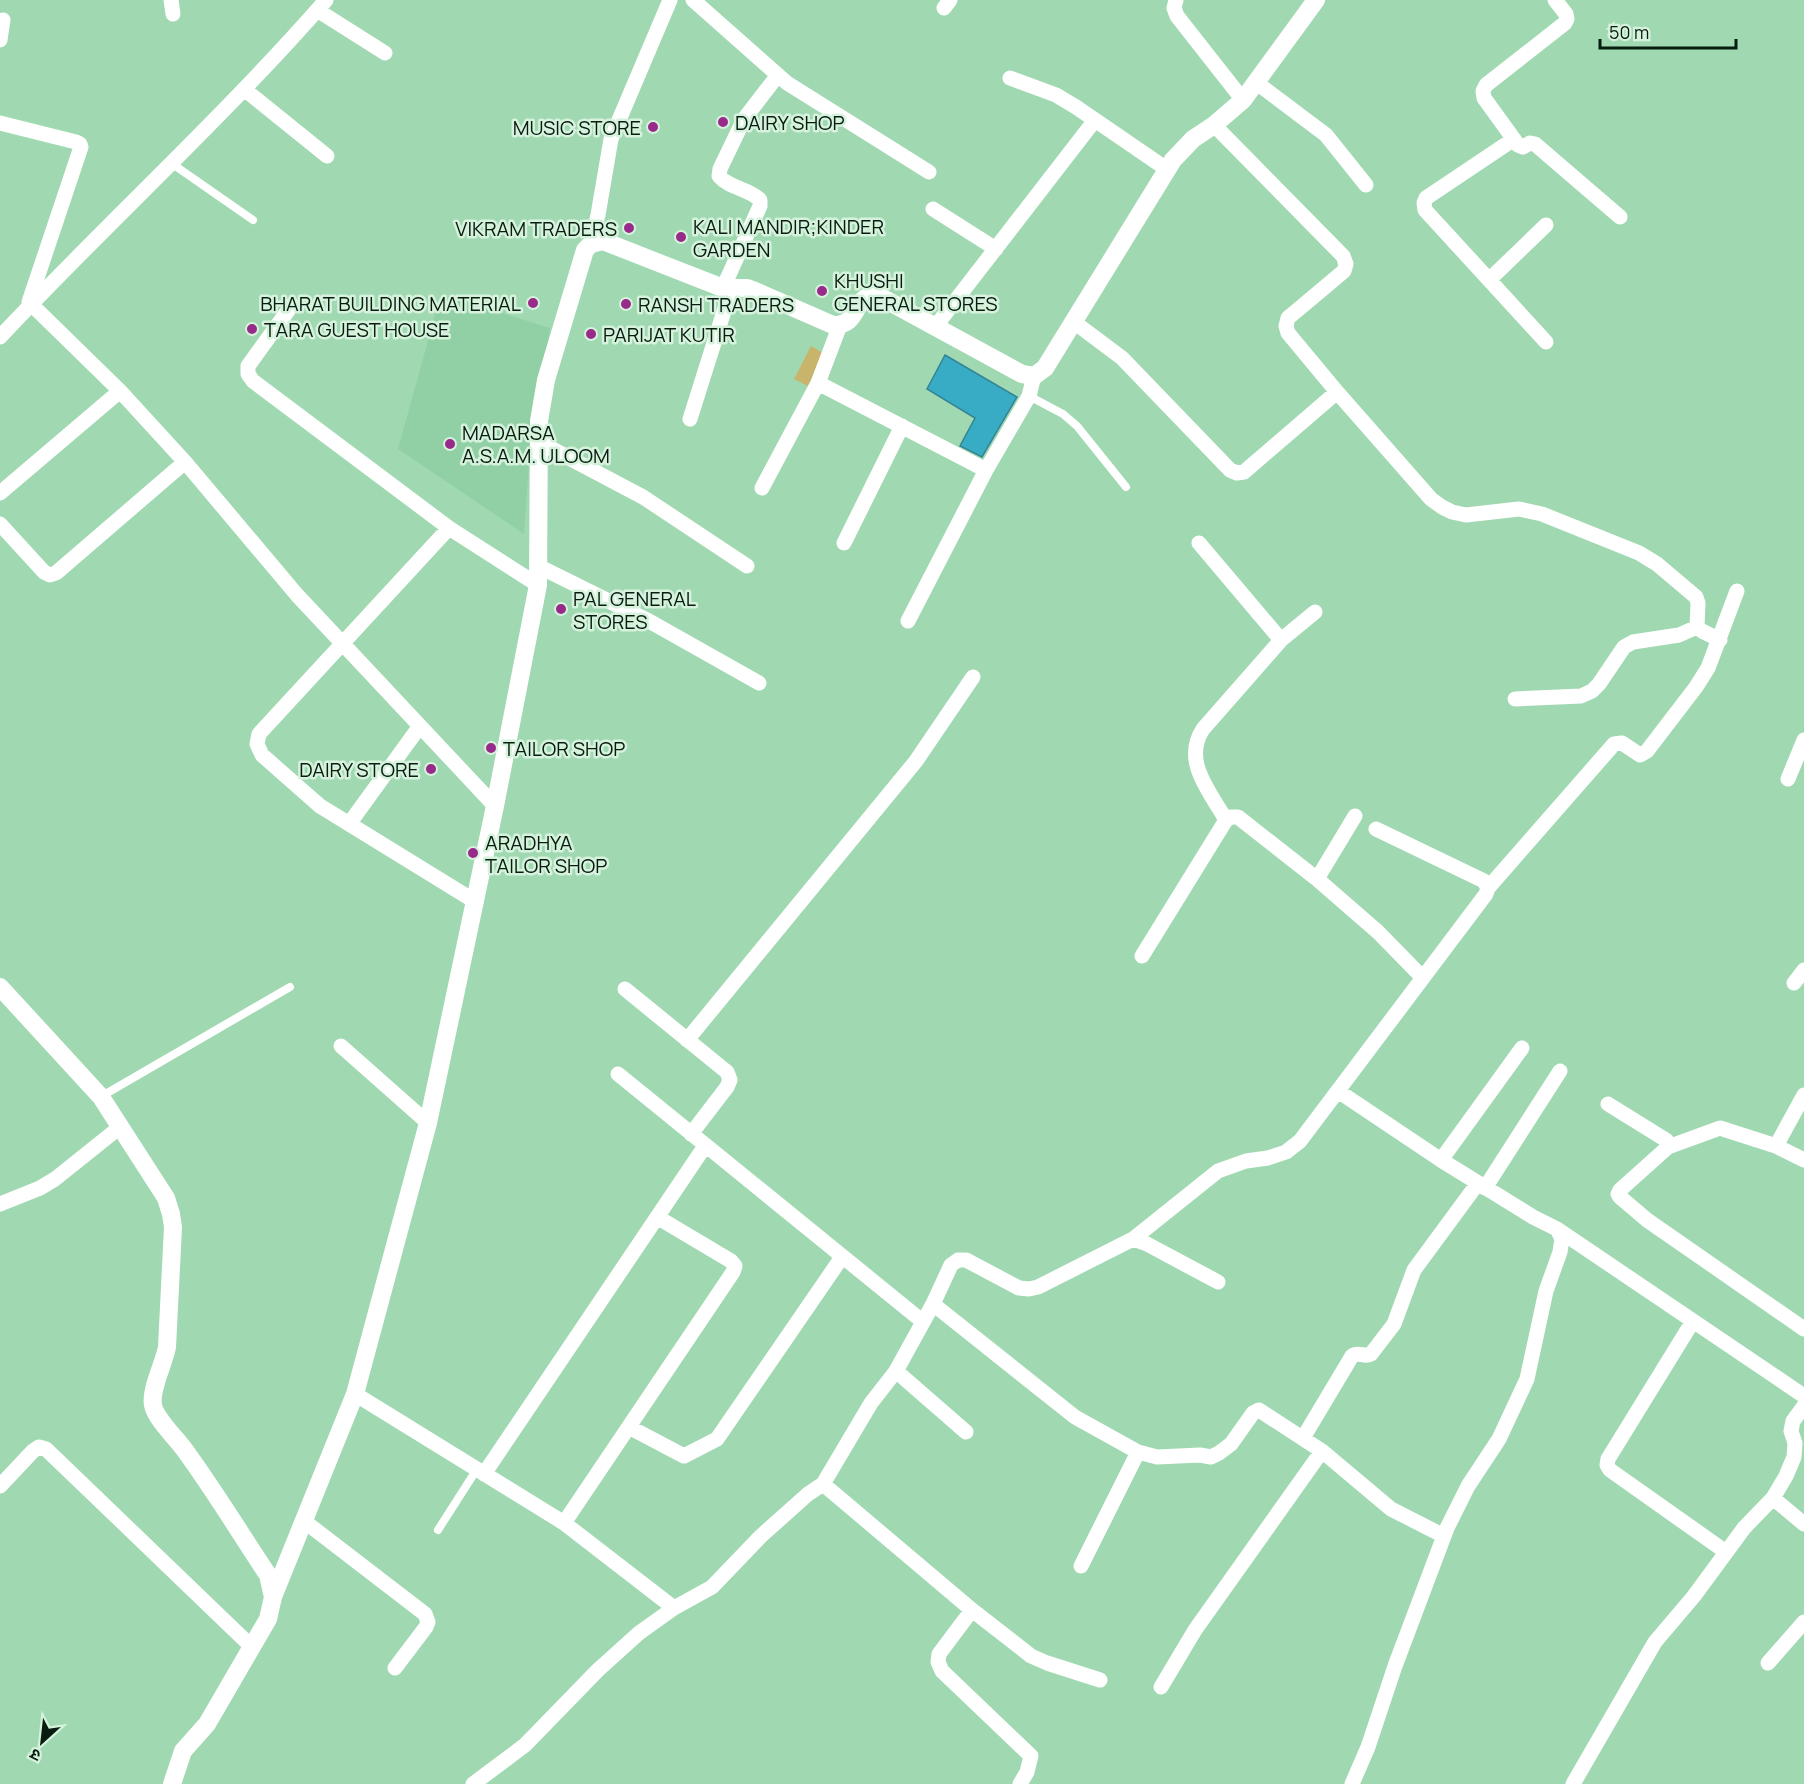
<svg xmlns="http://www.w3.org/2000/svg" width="1804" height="1784" viewBox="0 0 1804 1784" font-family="Manrope,'Noto Sans Devanagari',sans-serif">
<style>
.built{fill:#90d0a4}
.green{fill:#c9b46b}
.building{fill:#37acc4;stroke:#348495;stroke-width:1.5}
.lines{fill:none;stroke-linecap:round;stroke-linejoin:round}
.service{stroke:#fff;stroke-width:8}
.minor{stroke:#fff;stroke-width:15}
.tertiary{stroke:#fff;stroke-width:18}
.poi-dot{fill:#982a8a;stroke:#d6f2dd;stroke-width:2}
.labels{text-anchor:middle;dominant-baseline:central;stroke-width:5;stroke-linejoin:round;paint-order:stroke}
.poi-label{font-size:20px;fill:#061d0f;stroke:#d6f2dd;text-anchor:start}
</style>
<rect width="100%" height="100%" fill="#a0d9b1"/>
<path class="built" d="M441,294l109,34 -21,134 -5,72 -126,-85z"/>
<path class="green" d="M811,346l12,7 -15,33 -14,-7z"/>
<path class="building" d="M945,355l72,42 -35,60 -22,-11 15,-28 -48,-29z"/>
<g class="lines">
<path class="service" d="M171,163l82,57
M1029,396l34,18 14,12 49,61
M102,1096l188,-109
M438,1530l39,-61"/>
<path class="minor" d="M171,0l2,14
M693,0l94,83 142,89
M1176,0l-2,8 3,8 66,84
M1555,0l11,14 1,5 -2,4 -79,62 -3,6 1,7 34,47 5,2 7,-4 5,1 85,73
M944,8l6,-8
M317,10l68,43
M0,40l3,-20
M1010,78l46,17 20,12 92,63
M1257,83l69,52 40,50
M244,89l83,67
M0,123l76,19 4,2 1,3 -52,155
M1214,125l129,131 3,8 -2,7 -56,47 -2,8 2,7 49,59 94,107 11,8 10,5 14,3 53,-6 23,5 97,39 18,11 39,33 2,6 -1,24 5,4 18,9
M1514,139l-88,59 -2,5 1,7 121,132
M933,209l63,40
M591,244l7,-29 13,-76 59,-139
M1489,280l57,-55
M723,288l37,-82v-6c-11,-12 -30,-11 -41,-24l1,-7 24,-50 34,-44
M31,304l89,87 65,71 112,133 198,211
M292,305l-44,61v8l5,7 196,147 89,57
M1074,322l48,36 108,112 7,3 7,-1 93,-80
M935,327l160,-207
M0,337c107,-114 223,-219 326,-337
M818,383l168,87
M690,419l41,-130
M539,442l104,55 104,69
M762,488l56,-105 22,-58
M0,493l120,-102
M0,524l44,48 6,3 6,-2 129,-111
M449,528l-190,206 -2,10 5,11 58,51 156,96
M844,543l58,-117
M1199,543l82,97
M538,566l111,55 110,62
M908,621l78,-151 43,-74 5,-20
M1515,699l66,-3 11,-5 7,-7 25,-37 9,-5 46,-7 18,-8
M1788,779l16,-39
M1226,820c-16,-28 -44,-59 -23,-91l78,-89 34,-28
M349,824l71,-98
M1317,879l38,-63
M1488,888l126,-144 8,-1 18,12 7,-4 49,-64 12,-19 29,-77
M1142,956l84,-136 5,-3h7l79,62 61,53 45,46
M1794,983l10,-13
M625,989l102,83 3,8 -3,7 -36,47
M687,1040l229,-279 57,-84
M341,1046l87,77
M618,1074l304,247
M1338,1091l103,69 92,57 24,12 5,10 -2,13 -14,39 -19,88 -28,60 -31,47 -21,42 -52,138 -27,81 -16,37
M1608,1104l58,36 3,4 -1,3 -48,43 -2,4 2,3 27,23 157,109
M1776,1146l28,14
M1668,1147l52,-19 56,18 28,-51
M1441,1160l81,-112
M1485,1188l75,-117
M0,1204l40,-16 15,-9 65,-52
M1557,1229l247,167
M1133,1239l14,5 71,38
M933,1304l18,-39 7,-5h8l53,28 10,1 9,-2 95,-48 85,-68 28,-10 22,-3 18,-6 14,-11 186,-247 2,-6 -4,-7 -108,-52
M1693,1321l-85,138 -1,6 3,5 116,82
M896,1371l70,61
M355,1394l209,129 110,85
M629,1427l55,29 33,-17 125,-182
M1303,1438l49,-82c7,-5 13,2 19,-2l23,-30 20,-54 64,-87
M484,1474l221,-328
M823,1484l149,126 59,46 16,7 53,17
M0,1486l33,-35 6,-4 7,2 206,198
M1773,1498l31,26
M304,1521l121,93 3,8 -2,5 -31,41
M564,1523l169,-251 2,-6 -4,-5 -74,-44
M1081,1566l57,-114
M972,1610l-33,44 -1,8 4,9 89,85 -4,16 -7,12
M1768,1663l36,-41
M1161,1687l34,-57 127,-179 69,58 53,27
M473,1784l52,-39 73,-75 41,-37 35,-25 38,-21 49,-51 47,-42 15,-10 48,-81 25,-32 37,-67 142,113 63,35 19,5 43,-2 11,2 8,-4 12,-9 22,-31 6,-3 63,41
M1573,1784l82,-142 39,-46 50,-68 29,-30 13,-22 8,-19 1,-14 -4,-12 2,-10 11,-15"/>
<path class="tertiary" d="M0,987l101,110 65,101 5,16 2,13 -6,120c-3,17 -17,42 -14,58 2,13 23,33 31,44 30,41 56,84 84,126l5,22
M172,1784l11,-33 24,-27 61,-105 5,-22 82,-203 73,-271 67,-317 43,-221 1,-164 7,-41 39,-130 6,-6 12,-3 120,47h24l8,3 78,34c28,1 18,-30 44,-30l145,79 12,2 11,-8 128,-208 20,-21 21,-14 29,-25 73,-100"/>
</g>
<g class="poi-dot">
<circle cx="723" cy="122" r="6"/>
<circle cx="653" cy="127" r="6"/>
<circle cx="629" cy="228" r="6"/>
<circle cx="681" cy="237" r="6"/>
<circle cx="822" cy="291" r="6"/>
<circle cx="533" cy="303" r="6"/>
<circle cx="626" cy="304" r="6"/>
<circle cx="252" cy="329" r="6"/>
<circle cx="591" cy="334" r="6"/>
<circle cx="450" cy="444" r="6"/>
<circle cx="561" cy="609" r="6"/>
<circle cx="491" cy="748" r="6"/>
<circle cx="431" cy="769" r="6"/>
<circle cx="473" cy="853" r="6"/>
</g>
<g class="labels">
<g class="poi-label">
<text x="735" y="122">DAIRY SHOP</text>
<text x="641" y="127" text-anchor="end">MUSIC STORE</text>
<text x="693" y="226">KALI MANDIR;KINDER<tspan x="693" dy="23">GARDEN</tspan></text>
<text x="617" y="228" text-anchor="end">VIKRAM TRADERS</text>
<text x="834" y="280">KHUSHI<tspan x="834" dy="23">GENERAL STORES</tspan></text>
<text x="521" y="303" text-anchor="end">BHARAT BUILDING MATERIAL</text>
<text x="638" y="304">RANSH TRADERS</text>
<text x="264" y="329">TARA GUEST HOUSE</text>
<text x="603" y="334">PARIJAT KUTIR</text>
<text x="462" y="432">MADARSA<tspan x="462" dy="23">A.S.A.M. ULOOM</tspan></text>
<text x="573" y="598">PAL GENERAL<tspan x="573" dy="23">STORES</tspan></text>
<text x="503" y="748">TAILOR SHOP</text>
<text x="419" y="769" text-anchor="end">DAIRY STORE</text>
<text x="485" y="842">ARADHYA<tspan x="485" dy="23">TAILOR SHOP</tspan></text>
</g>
</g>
<g transform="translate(42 1742) rotate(207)" stroke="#d6f2dd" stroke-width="4.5" paint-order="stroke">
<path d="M0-4.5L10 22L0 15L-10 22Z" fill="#061d0f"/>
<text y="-9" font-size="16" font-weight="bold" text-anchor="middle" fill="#061d0f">उ</text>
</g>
<path d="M1600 39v9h136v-9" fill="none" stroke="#061d0f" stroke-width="3"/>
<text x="1609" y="39" font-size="18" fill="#061d0f" stroke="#d6f2dd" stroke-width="4.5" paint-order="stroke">50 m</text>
</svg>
